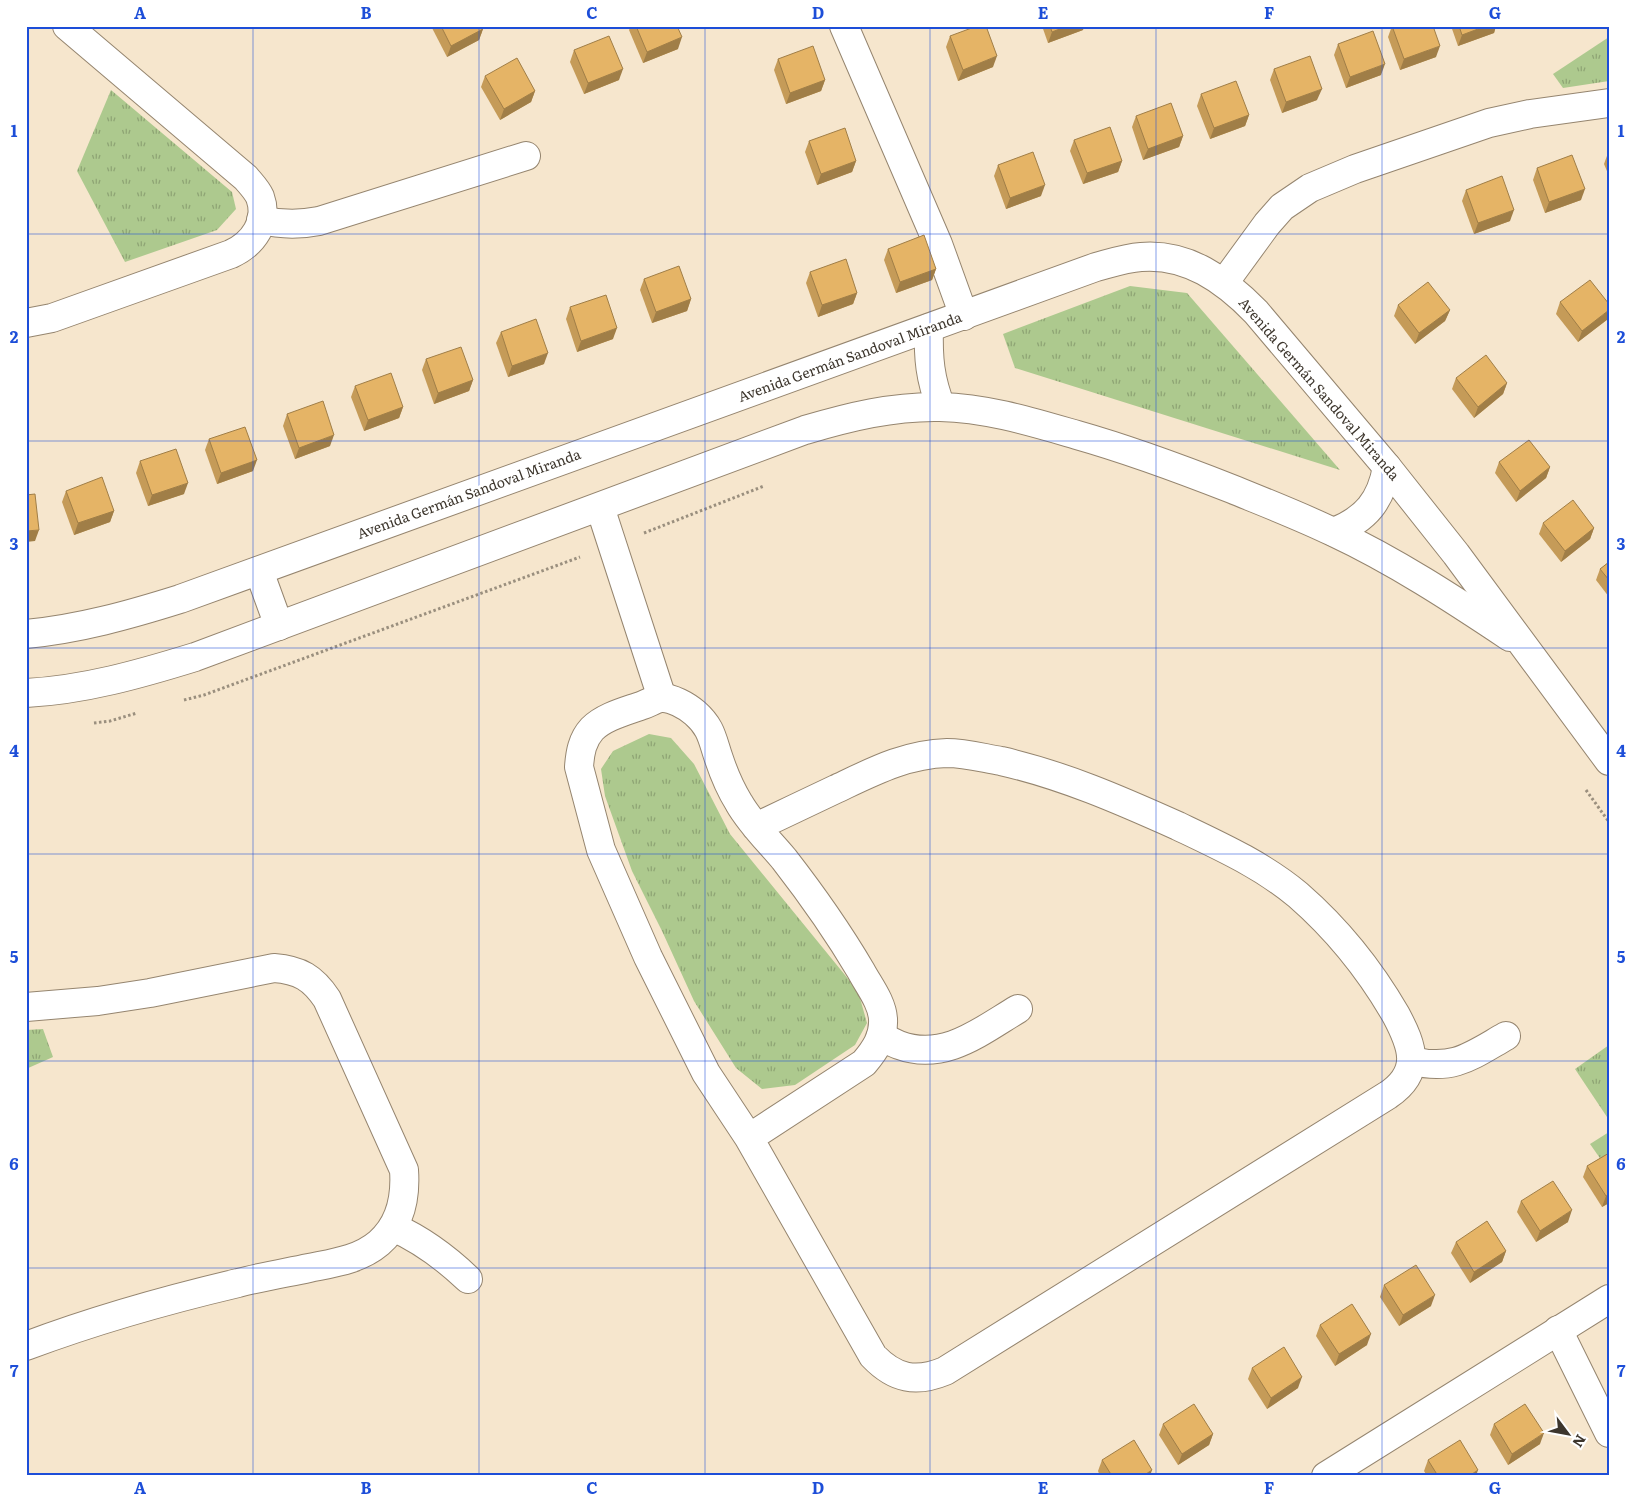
<svg xmlns="http://www.w3.org/2000/svg" width="1635" height="1502" font-family="Literata,serif">
<style>
.grass{fill:url(#grass-tufts)}
.lines{fill:none;stroke-linecap:round;stroke-linejoin:round}
.minor-casing{stroke:#95856f;stroke-width:30}
.path{stroke:#9a8f7e;stroke-width:3;stroke-dasharray:2.5 2.5;stroke-linecap:butt}
.minor{stroke:#fff;stroke-width:28}
.wall{fill:#c59b58}
.shaded-wall{fill:#a07e47}
.building{fill:#e5b466;stroke:#a07e47}
.grid{fill:none;stroke:#1d4ed8;stroke-width:1;stroke-opacity:0.55}
.labels{text-anchor:middle;stroke-width:5;stroke-linejoin:round;paint-order:stroke}
.street-label{font-size:14px;fill:#3d362d;stroke:#fff}
.neatline{fill:none;stroke:#1d4ed8;stroke-width:2}
.grid-label{font-size:16px;text-anchor:middle;font-weight:bold;fill:#1d4ed8}
</style>
<defs>
<pattern id="grass-tufts" width="24" height="20" patternUnits="userSpaceOnUse" patternTransform="scale(1.25)"><rect width="24" height="20" fill="#adc98e"/><path d="M3 7l-1-3M5 7V3M7 7l1-3M15 17l-1-3M17 17v-4M19 17l1-3" fill="none" stroke="#8ea474"/></pattern>
</defs>
<rect width="100%" height="100%" fill="#f6e6cd"/>
<g class="grass">
<polygon points="1609,37 1609,81 1563,88 1553,74"/>
<polygon points="111,90 232,192 236,209 217,230 125,262 77,171"/>
<polygon points="1130,286 1187,293 1340,470 1015,368 1003,334"/>
<polygon points="649,734 671,738 694,764 730,834 858,991 867,1023 855,1045 795,1085 762,1089 736,1068 694,1001 662,931 632,871 605,796 601,769 613,751"/>
<polygon points="43,1029 53,1057 26,1069 26,1030"/>
<polygon points="1609,1045 1609,1120 1575,1069"/>
<polygon points="1609,1132 1609,1171 1590,1144"/>
</g>
<g class="lines">
<defs>
<g id="minor">
<polyline points="844,26 938,244 964,316"/>
<path d="M261,220C282,225 299,225 319,221L526,156"/>
<polyline points="1224,283 1267,224 1282,207 1310,188 1355,169 1489,123 1530,114 1609,103"/>
<path d="M26,323L52,318L231,254C253,244 269,222 260,197C257,190 251,184 246,178L67,26"/>
<path d="M929,328C928,358 930,379 941,407"/>
<polyline points="600,507 662,698"/>
<path d="M1334,532C1366,519 1381,501 1387,467"/>
<polyline points="259,571 279,626"/>
<path d="M26,634C79,629 129,615 180,599L1096,267C1111,263 1126,258 1141,257C1187,253 1225,280 1256,312L1387,467L1456,554L1609,761"/>
<path d="M26,693C84,690 140,674 195,657L805,430C849,417 893,406 940,407C987,408 1032,422 1077,435C1130,450 1181,469 1232,489C1266,503 1300,516 1333,532C1395,561 1453,599 1510,637"/>
<path d="M26,1007L98,1001L150,993L274,968C300,970 313,978 327,999L404,1170C406,1198 401,1224 379,1243C359,1260 333,1263 309,1268C285,1273 261,1277 238,1283C166,1300 95,1320 26,1346"/>
<path d="M881,1036C887,1039 893,1043 899,1045C944,1062 981,1031 1018,1009"/>
<path d="M1412,1061C1454,1071 1471,1056 1506,1036"/>
<path d="M749,1138L864,1063C875,1050 884,1037 883,1019C882,1002 869,986 861,971C838,932 812,895 784,859C769,841 751,824 739,803C731,790 724,774 719,759C712,739 712,728 695,713C687,706 671,697 661,698C655,699 649,703 643,705C627,711 605,716 592,729C582,740 580,753 579,767L601,850L648,957L706,1073L749,1138L873,1356C895,1379 916,1383 945,1371L1388,1095C1422,1072 1413,1047 1396,1015C1370,970 1337,929 1298,895C1262,865 1220,846 1178,826C1120,800 1063,775 1001,761C983,758 965,753 947,753C906,754 872,772 836,789C809,802 783,814 756,827"/>
<path d="M393,1227C422,1240 445,1257 468,1279"/>
<polyline points="1558,1330 1609,1433"/>
<polyline points="1326,1476 1609,1299"/>
</g>
</defs>
<use href="#minor" class="minor-casing"/>
<g class="path">
<polyline points="644,533 764,486"/>
<polyline points="184,700 204,695 580,557"/>
<polyline points="94,723 110,721 137,713"/>
<polyline points="1586,790 1609,822"/>
</g>
<use href="#minor" class="minor"/>
</g>
<g class="wall">
<polygon points="431,26 481,26 483,29 479,40 447,57"/>
<polygon points="631,26 677,26 678,49 643,63 629,30"/>
<polygon points="1042,26 1084,26 1083,30 1048,43"/>
<polygon points="1392,26 1436,57 1400,70 1388,37"/>
<polygon points="1451,26 1496,26 1494,33 1458,46"/>
<polygon points="950,36 993,67 958,81 946,47"/>
<polygon points="1338,44 1381,75 1346,88 1334,55"/>
<polygon points="574,50 619,80 584,94 570,62"/>
<polygon points="778,59 825,80 821,91 786,104 774,70"/>
<polygon points="1274,69 1317,100 1282,113 1270,80"/>
<polygon points="485,76 535,91 531,102 500,120 481,87"/>
<polygon points="1201,94 1249,115 1245,126 1210,139 1197,106"/>
<polygon points="1136,116 1183,136 1179,147 1143,160 1132,127"/>
<polygon points="1074,140 1122,161 1118,172 1083,184 1070,151"/>
<polygon points="809,141 856,161 852,172 817,185 805,152"/>
<polygon points="1608,153 1609,153 1609,176 1604,164"/>
<polygon points="998,165 1041,196 1006,209 994,176"/>
<polygon points="1537,168 1581,200 1545,213 1533,180"/>
<polygon points="1466,190 1510,221 1474,234 1462,201"/>
<polygon points="888,249 936,269 932,280 896,293 884,260"/>
<polygon points="810,272 857,293 853,304 818,317 806,283"/>
<polygon points="644,279 691,299 687,311 652,323 640,290"/>
<polygon points="1560,302 1608,319 1578,342 1556,314"/>
<polygon points="1398,305 1450,310 1445,321 1415,344 1394,316"/>
<polygon points="570,307 613,339 577,352 566,319"/>
<polygon points="501,332 544,364 508,377 496,343"/>
<polygon points="426,359 473,380 469,391 434,404 422,370"/>
<polygon points="1456,378 1507,383 1503,394 1474,418 1452,389"/>
<polygon points="355,386 403,407 399,418 364,431 351,397"/>
<polygon points="287,414 330,446 295,459 283,426"/>
<polygon points="209,439 253,471 217,484 205,450"/>
<polygon points="140,461 184,494 148,506 136,473"/>
<polygon points="1499,462 1550,467 1546,478 1516,502 1495,473"/>
<polygon points="66,491 114,511 110,522 74,535 62,502"/>
<polygon points="1543,523 1594,528 1590,539 1561,562 1539,534"/>
<polygon points="1609,562 1609,597 1596,580 1600,569"/>
<polygon points="1609,1153 1609,1203 1602,1207 1583,1177 1587,1166"/>
<polygon points="1521,1201 1568,1222 1536,1242 1517,1212"/>
<polygon points="1456,1242 1506,1251 1502,1262 1470,1283 1451,1253"/>
<polygon points="1384,1285 1431,1306 1399,1326 1380,1297"/>
<polygon points="1320,1325 1367,1345 1335,1366 1316,1336"/>
<polygon points="1252,1368 1298,1388 1267,1409 1248,1379"/>
<polygon points="1163,1424 1213,1434 1209,1445 1178,1465 1159,1435"/>
<polygon points="1494,1424 1540,1444 1508,1465 1490,1435"/>
<polygon points="1102,1460 1150,1476 1100,1476 1098,1471"/>
<polygon points="1428,1460 1476,1476 1427,1476 1424,1471"/>
</g>
<g class="shaded-wall">
<polygon points="1067,26 1084,26 1083,30 1048,43 1052,32"/>
<polygon points="1486,26 1496,26 1494,33 1458,46 1462,35"/>
<polygon points="483,29 479,40 447,57 451,46"/>
<polygon points="682,37 678,49 643,63 647,52"/>
<polygon points="1440,46 1436,57 1400,70 1404,59"/>
<polygon points="997,56 993,67 958,81 963,70"/>
<polygon points="1385,64 1381,75 1346,88 1350,77"/>
<polygon points="623,69 619,80 584,94 588,83"/>
<polygon points="825,80 821,91 786,104 790,93"/>
<polygon points="1322,89 1317,100 1282,113 1286,102"/>
<polygon points="535,91 531,102 500,120 504,109"/>
<polygon points="1249,115 1245,126 1210,139 1214,128"/>
<polygon points="1183,136 1179,147 1143,160 1148,149"/>
<polygon points="856,161 852,172 817,185 821,174"/>
<polygon points="1122,161 1118,172 1083,184 1087,173"/>
<polygon points="1045,185 1041,196 1006,209 1010,198"/>
<polygon points="1585,189 1581,200 1545,213 1549,202"/>
<polygon points="1514,210 1510,221 1474,234 1478,223"/>
<polygon points="936,269 932,280 896,293 900,282"/>
<polygon points="857,293 853,304 818,317 822,305"/>
<polygon points="691,299 687,311 652,323 656,312"/>
<polygon points="1450,310 1445,321 1415,344 1419,333"/>
<polygon points="1609,310 1608,319 1578,342 1582,331"/>
<polygon points="617,328 613,339 577,352 581,341"/>
<polygon points="548,353 544,364 508,377 512,366"/>
<polygon points="473,380 469,391 434,404 438,393"/>
<polygon points="1507,383 1503,394 1474,418 1478,407"/>
<polygon points="403,407 399,418 364,431 368,420"/>
<polygon points="334,435 330,446 295,459 299,448"/>
<polygon points="257,460 253,471 217,484 221,473"/>
<polygon points="1550,467 1546,478 1516,502 1520,491"/>
<polygon points="188,483 184,494 148,506 152,495"/>
<polygon points="114,511 110,522 74,535 78,523"/>
<polygon points="1594,528 1590,539 1561,562 1565,551"/>
<polygon points="39,530 35,541 26,542 26,531"/>
<polygon points="1609,1195 1609,1203 1602,1207 1606,1196"/>
<polygon points="1572,1210 1568,1222 1536,1242 1540,1231"/>
<polygon points="1506,1251 1502,1262 1470,1283 1474,1272"/>
<polygon points="1435,1295 1431,1306 1399,1326 1403,1315"/>
<polygon points="1371,1334 1367,1345 1335,1366 1339,1354"/>
<polygon points="1302,1377 1298,1388 1267,1409 1271,1398"/>
<polygon points="1544,1433 1540,1444 1508,1465 1512,1454"/>
<polygon points="1213,1434 1209,1445 1178,1465 1182,1454"/>
<polygon points="1152,1470 1150,1476 1143,1476"/>
<polygon points="1478,1470 1476,1476 1469,1476"/>
</g>
<g class="building">
<polygon points="441,26 481,26 483,29 451,46"/>
<polygon points="636,26 677,26 682,37 647,52"/>
<polygon points="977,26 986,26 997,56 963,70 950,36"/>
<polygon points="1050,26 1067,26 1052,32"/>
<polygon points="1392,26 1433,26 1440,46 1404,59"/>
<polygon points="1459,26 1486,26 1462,35"/>
<polygon points="1373,31 1385,64 1350,77 1338,44"/>
<polygon points="609,36 623,69 588,83 574,50"/>
<polygon points="813,46 825,80 790,93 778,59"/>
<polygon points="1310,56 1322,89 1286,102 1274,69"/>
<polygon points="517,58 535,91 504,109 485,76"/>
<polygon points="1236,81 1249,115 1214,128 1201,94"/>
<polygon points="1171,103 1183,136 1148,149 1136,116"/>
<polygon points="1110,127 1122,161 1087,173 1074,140"/>
<polygon points="845,128 856,161 821,174 809,141"/>
<polygon points="1033,152 1045,185 1010,198 998,165"/>
<polygon points="1572,155 1585,189 1549,202 1537,168"/>
<polygon points="1502,176 1514,210 1478,223 1466,190"/>
<polygon points="924,235 936,269 900,282 888,249"/>
<polygon points="846,259 857,293 822,305 810,272"/>
<polygon points="679,266 691,299 656,312 644,279"/>
<polygon points="1590,280 1609,304 1609,310 1582,331 1560,302"/>
<polygon points="1428,282 1450,310 1419,333 1398,305"/>
<polygon points="606,295 617,328 581,341 570,307"/>
<polygon points="536,319 548,353 512,366 501,332"/>
<polygon points="461,347 473,380 438,393 426,359"/>
<polygon points="1486,355 1507,383 1478,407 1456,378"/>
<polygon points="391,373 403,407 368,420 355,386"/>
<polygon points="323,401 334,435 299,448 287,414"/>
<polygon points="245,427 257,460 221,473 209,439"/>
<polygon points="1529,440 1550,467 1520,491 1499,462"/>
<polygon points="176,449 188,483 152,495 140,461"/>
<polygon points="102,477 114,511 78,523 66,491"/>
<polygon points="35,494 39,530 26,531 26,495"/>
<polygon points="1573,500 1594,528 1565,551 1543,523"/>
<polygon points="1609,562 1609,580 1600,569"/>
<polygon points="1609,1153 1609,1195 1606,1196 1587,1166"/>
<polygon points="1553,1181 1572,1210 1540,1231 1521,1201"/>
<polygon points="1487,1221 1506,1251 1474,1272 1456,1242"/>
<polygon points="1416,1265 1435,1295 1403,1315 1384,1285"/>
<polygon points="1352,1304 1371,1334 1339,1354 1320,1325"/>
<polygon points="1284,1347 1302,1377 1271,1398 1252,1368"/>
<polygon points="1194,1404 1213,1434 1182,1454 1163,1424"/>
<polygon points="1525,1404 1544,1433 1512,1454 1494,1424"/>
<polygon points="1134,1440 1152,1470 1143,1476 1112,1476 1102,1460"/>
<polygon points="1460,1440 1478,1470 1469,1476 1438,1476 1428,1460"/>
</g>
<path class="grid" d="M253,26V1476M479,26V1476M705,26V1476M930,26V1476M1156,26V1476M1382,26V1476M26,234H1609M26,441H1609M26,648H1609M26,854H1609M26,1061H1609M26,1268H1609"/>
<g class="labels">
<g class="street-label">
<text transform="translate(850 357) rotate(-20)" y="5">Avenida Germán Sandoval Miranda</text>
<text transform="translate(1319 389) rotate(49)" y="5">Avenida Germán Sandoval Miranda</text>
<text transform="translate(469 494) rotate(-20)" y="5">Avenida Germán Sandoval Miranda</text>
</g>
</g>
<rect width="1635" height="1502" fill="none" stroke="#ffffff" stroke-width="55"/>
<g transform="translate(1568 1434) rotate(122)" stroke="#ffffff" stroke-width="4" paint-order="stroke">
<path d="M0-4L9 19L0 12L-9 19Z" fill="#3d362d"/>
<text y="-8" font-size="14" font-weight="bold" text-anchor="middle" fill="#3d362d">N</text>
</g>
<rect x="28" y="28" width="1580" height="1446" class="neatline"/>
<g class="grid-label">
<text x="140" y="19">A</text>
<text x="366" y="19">B</text>
<text x="592" y="19">C</text>
<text x="818" y="19">D</text>
<text x="1043" y="19">E</text>
<text x="1269" y="19">F</text>
<text x="1495" y="19">G</text>
<text x="14" y="137">1</text>
<text x="1621" y="137">1</text>
<text x="14" y="343">2</text>
<text x="1621" y="343">2</text>
<text x="14" y="550">3</text>
<text x="1621" y="550">3</text>
<text x="14" y="757">4</text>
<text x="1621" y="757">4</text>
<text x="14" y="963">5</text>
<text x="1621" y="963">5</text>
<text x="14" y="1170">6</text>
<text x="1621" y="1170">6</text>
<text x="14" y="1377">7</text>
<text x="1621" y="1377">7</text>
<text x="140" y="1494">A</text>
<text x="366" y="1494">B</text>
<text x="592" y="1494">C</text>
<text x="818" y="1494">D</text>
<text x="1043" y="1494">E</text>
<text x="1269" y="1494">F</text>
<text x="1495" y="1494">G</text>
</g>
</svg>
